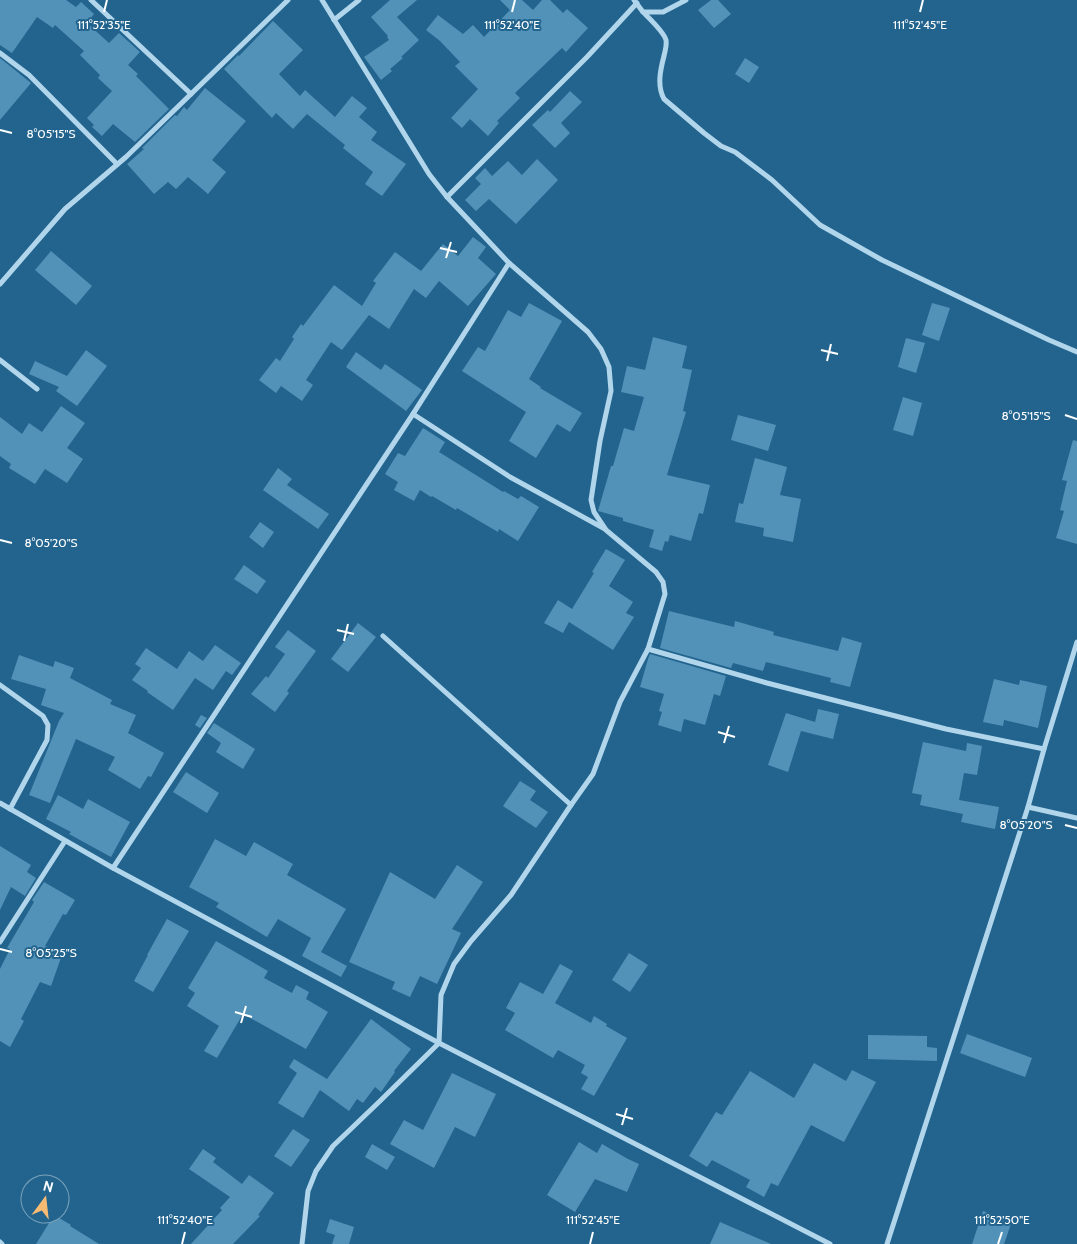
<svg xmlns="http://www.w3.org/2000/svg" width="1077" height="1244" font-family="Cabin,sans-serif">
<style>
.building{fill:#5392b8}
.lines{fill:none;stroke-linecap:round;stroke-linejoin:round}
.street{stroke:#b1d6ec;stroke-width:5}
.ticks{fill:none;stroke:#fff;stroke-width:2}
.ticks-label{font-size:12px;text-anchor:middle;fill:#fff;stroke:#22648e;stroke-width:4;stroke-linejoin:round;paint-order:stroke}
</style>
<rect width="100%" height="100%" fill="#22648e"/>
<g class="building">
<polygon points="0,0 66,0 76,7 81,2 94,14 87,23 109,43 119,33 140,52 128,65 138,74 136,76 169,109 135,142 113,124 102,136 92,127 94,125 87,118 112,91 98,78 100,75 80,55 84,51 55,25 53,28 37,17 12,53 0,45"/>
<polygon points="390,0 417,0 397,17 419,40 401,57 403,58 390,69 392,71 381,80 364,57 389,40 387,37 388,36 371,17"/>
<polygon points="500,0 522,0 533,10 542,0 550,0 563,13 567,9 588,28 566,52 562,48 515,93 520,98 497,121 499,123 488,136 470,119 462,128 451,118 478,89 455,66 460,62 440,41 426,30 438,15 463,34 473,25 484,37 510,10"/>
<polygon points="711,0 718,0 731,14 714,28 698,10"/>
<polygon points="273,21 303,50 279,74 300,96 305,90 335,117 352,96 367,108 359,117 377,132 371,140 406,164 382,196 365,184 373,172 343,148 345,145 307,114 293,129 276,113 272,118 224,69 238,55 239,56"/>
<polygon points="0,58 31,83 0,120"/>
<polygon points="745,58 759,67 749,83 735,74"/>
<polygon points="205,88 246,121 212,160 226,172 208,194 188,177 176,189 168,182 154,194 127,164 144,149 142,148 175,115 177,116 184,107 187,110"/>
<polygon points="570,91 582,102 561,123 570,133 555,148 532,125 548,110 550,112"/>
<polygon points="537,159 558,180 516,224 489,199 476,211 465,200 481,184 475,178 485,168 492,176 508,161 522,175"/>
<polygon points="473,237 486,247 478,258 496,274 468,306 439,281 426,298 414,289 389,329 369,315 342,350 331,342 306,380 313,385 302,401 281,386 276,393 259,380 276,358 280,361 294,339 292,337 301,324 303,326 334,285 362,306 376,283 373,281 395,252 421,271 443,244 458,256"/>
<polygon points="51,251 92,286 76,305 35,270"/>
<polygon points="529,303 562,321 529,379 541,387 540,388 582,413 570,432 557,424 536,458 509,441 526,412 462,371 478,347 485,351 508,310 521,317"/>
<polygon points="932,303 950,308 939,341 922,335"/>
<polygon points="653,337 687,346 682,368 692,370 683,411 686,412 667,475 710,485 703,514 699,513 691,541 670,535 668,542 665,541 662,551 649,547 654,530 623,521 623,518 598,511 611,466 613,466 624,428 634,431 644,397 621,392 627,366 645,370"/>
<polygon points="906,338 925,343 916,373 898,367"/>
<polygon points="86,350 107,366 77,406 56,391 59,387 29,374 35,361 67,376"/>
<polygon points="356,352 381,370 385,364 422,390 406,411 346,367"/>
<polygon points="903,397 922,403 913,436 893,430"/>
<polygon points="61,406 85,423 67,448 83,459 67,483 45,469 35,484 9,468 11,464 0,456 0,417 22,434 29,423 42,432"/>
<polygon points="738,415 776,425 768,451 731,440"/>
<polygon points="423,428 445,442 439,452 503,492 504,491 518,499 521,496 539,507 518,541 499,529 498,532 457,508 456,510 432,496 431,497 420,490 414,501 394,490 398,482 385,474 398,453 405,456"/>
<polygon points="1073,440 1077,441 1077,544 1056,538 1064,511 1060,510 1067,481 1062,480"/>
<polygon points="755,458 787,467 780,495 801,499 793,542 763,536 764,528 735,522 739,503 743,504"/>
<polygon points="278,468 292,479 287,485 329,514 318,529 263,490"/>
<polygon points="260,522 274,532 263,548 249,537"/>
<polygon points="606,549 625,560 609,586 633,602 626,613 634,617 613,650 569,622 563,633 544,623 558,600 572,609 594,573 592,572"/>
<polygon points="244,565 266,581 257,594 234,579"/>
<polygon points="669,611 734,627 735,621 774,632 773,635 838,651 842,637 862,643 850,687 830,682 831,678 766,662 763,671 733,663 731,668 660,648"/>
<polygon points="358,623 376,637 348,672 331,659"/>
<polygon points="288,630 316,651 287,691 289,693 275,712 251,694 266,676 268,678 285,654 275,647"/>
<polygon points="215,645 241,663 232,675 226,671 213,690 195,678 173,710 147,692 148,691 132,680 141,668 135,664 146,648 177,669 189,651 203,661"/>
<polygon points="650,654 726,676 720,696 714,694 705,725 684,719 681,732 658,725 662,712 659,711 664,694 640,687 648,659"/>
<polygon points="19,655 53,667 55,661 74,668 70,678 112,700 110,704 136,715 128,733 164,753 151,777 148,776 140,789 108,770 115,757 76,739 50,803 29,795 59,721 64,713 41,705 46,689 11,679"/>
<polygon points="994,679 1019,685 1020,680 1047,686 1038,728 1004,720 1003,726 983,722"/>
<polygon points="818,709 839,714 833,739 801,731 788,772 768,765 786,713 815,722"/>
<polygon points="201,715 207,718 200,728 195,725"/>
<polygon points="214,723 255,749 243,769 216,752 221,743 207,733"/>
<polygon points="923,742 966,751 967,743 982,746 977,775 964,773 959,800 999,807 995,829 961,822 963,814 920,805 922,795 912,793"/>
<polygon points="186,772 219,793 207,813 173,792"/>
<polygon points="520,781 536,791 530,800 548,812 536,828 503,806"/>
<polygon points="58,795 83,809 88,799 130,822 111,857 69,834 71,832 46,819"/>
<polygon points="215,839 246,856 254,842 293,864 287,875 346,909 321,952 347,966 341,977 302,956 311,938 278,919 267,937 216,907 219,903 189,887"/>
<polygon points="0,846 31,865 27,872 36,878 25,896 11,887 0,910"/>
<polygon points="457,865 483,882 452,929 461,933 437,984 420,976 410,997 392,989 395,982 349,962 390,872 435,899"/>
<polygon points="44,882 75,900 66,915 63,914 45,946 63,952 51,986 40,982 21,1019 24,1021 10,1047 0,1041 0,969 10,949 7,948 34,902 32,900"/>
<polygon points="167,919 189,931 153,992 134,981 148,955 147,955"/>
<polygon points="216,941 268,971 264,978 292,993 296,985 309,992 306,999 328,1012 306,1049 243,1014 217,1058 204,1051 219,1026 187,1006 195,993 188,988"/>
<polygon points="629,953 648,965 630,992 612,980"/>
<polygon points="560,964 573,971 555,1003 591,1023 594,1016 607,1024 606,1026 627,1038 594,1096 581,1089 588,1077 581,1073 585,1065 558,1050 553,1058 505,1030 515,1013 506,1008 520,982 543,994"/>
<polygon points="371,1019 411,1049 394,1071 395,1072 381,1092 375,1087 363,1103 357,1099 349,1111 320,1090 303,1118 278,1103 297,1073 289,1067 294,1059 327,1079"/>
<polygon points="967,1034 1032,1058 1025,1077 960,1053"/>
<polygon points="868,1035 927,1036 927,1047 937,1048 937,1061 868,1059"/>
<polygon points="814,1063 846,1081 852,1070 876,1082 844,1142 811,1125 778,1186 771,1183 764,1197 746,1187 750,1180 712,1160 707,1167 689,1156 716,1112 722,1115 750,1071 794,1098"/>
<polygon points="452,1073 496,1094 475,1137 455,1127 434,1168 390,1144 404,1120 423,1130"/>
<polygon points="293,1129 310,1140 291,1167 274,1156"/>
<polygon points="579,1142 597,1153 602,1144 628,1159 639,1164 627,1192 595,1179 575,1212 547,1195"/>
<polygon points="372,1144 395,1157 387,1170 365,1157"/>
<polygon points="203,1149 216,1158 213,1162 242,1184 249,1175 274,1193 258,1215 260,1216 233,1244 191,1244 222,1210 220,1208 230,1197 189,1169"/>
<polygon points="983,1211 1012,1221 1004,1244 972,1244"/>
<polygon points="54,1215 71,1225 70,1226 99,1244 36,1244"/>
<polygon points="330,1219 354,1227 349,1244 332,1244 335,1235 326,1232"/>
<polygon points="720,1222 771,1244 710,1244"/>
</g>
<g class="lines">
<g class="street">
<polyline points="91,0 191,94"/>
<polyline points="634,0 643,12 663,12 686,0"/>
<path d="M643,12C650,19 664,32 666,40C667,46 665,51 664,56C660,71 657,86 664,99L704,133L721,146L735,152L772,180L820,225L882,260L1049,340L1077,352"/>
<polyline points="334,20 359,0"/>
<polyline points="0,53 29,75 117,164"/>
<polyline points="447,197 587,57 637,3"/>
<polyline points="0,284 65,209 126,157 288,0"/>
<polyline points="0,360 37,389"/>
<polyline points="413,414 510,477 605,529"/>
<polyline points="383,636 571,805"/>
<polyline points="648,649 767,683 946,729 1044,749"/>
<polyline points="0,685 43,716 48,725 47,740 10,809"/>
<polyline points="0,803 113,868 439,1043 830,1244"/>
<polyline points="1028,807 1077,818"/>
<polyline points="113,868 413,414 509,263"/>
<polyline points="0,942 65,841"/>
<polyline points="0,1242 2,1244"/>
<polyline points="302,1244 308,1191 316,1171 333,1146 380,1101 439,1043 441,995 454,964 471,941 511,895 571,805 593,774 620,702 648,649 665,594 663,582 656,572 606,530 594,512 591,500 600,441 611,391 609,367 601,349 588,332 509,263 447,197 429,174 322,0"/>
<polyline points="887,1244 1028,807 1044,749 1077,642"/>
</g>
</g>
<path class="ticks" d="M104,12L107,0M512,12L515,0M920,12L923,0M0,130L12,133M440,248L457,252M446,258L451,242M821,350L838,354M827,361L831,344M1065,415L1077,419M0,540L12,543M337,630L354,634M344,641L348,624M718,732L735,737M724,743L729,726M1065,825L1077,828M0,949L12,952M235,1012L252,1017M241,1023L246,1006M616,1114L633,1119M622,1125L627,1108M182,1244L185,1232M590,1244L593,1232M998,1244L1002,1232"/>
<g class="ticks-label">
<text x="104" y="29">111°52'35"E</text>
<text x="512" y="29">111°52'40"E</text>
<text x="920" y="29">111°52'45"E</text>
<text x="51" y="138">8°05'15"S</text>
<text x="1026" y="420">8°05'15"S</text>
<text x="51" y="547">8°05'20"S</text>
<text x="1026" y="829">8°05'20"S</text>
<text x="51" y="957">8°05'25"S</text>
<text x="185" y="1224">111°52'40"E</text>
<text x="593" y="1224">111°52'45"E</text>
<text x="1002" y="1224">111°52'50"E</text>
</g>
<g transform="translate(45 1199) rotate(15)"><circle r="24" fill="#22648e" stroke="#7aa2bb"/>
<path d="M0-4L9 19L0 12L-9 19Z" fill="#f7bb73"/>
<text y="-8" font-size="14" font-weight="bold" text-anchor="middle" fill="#ffffff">N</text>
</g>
</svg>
